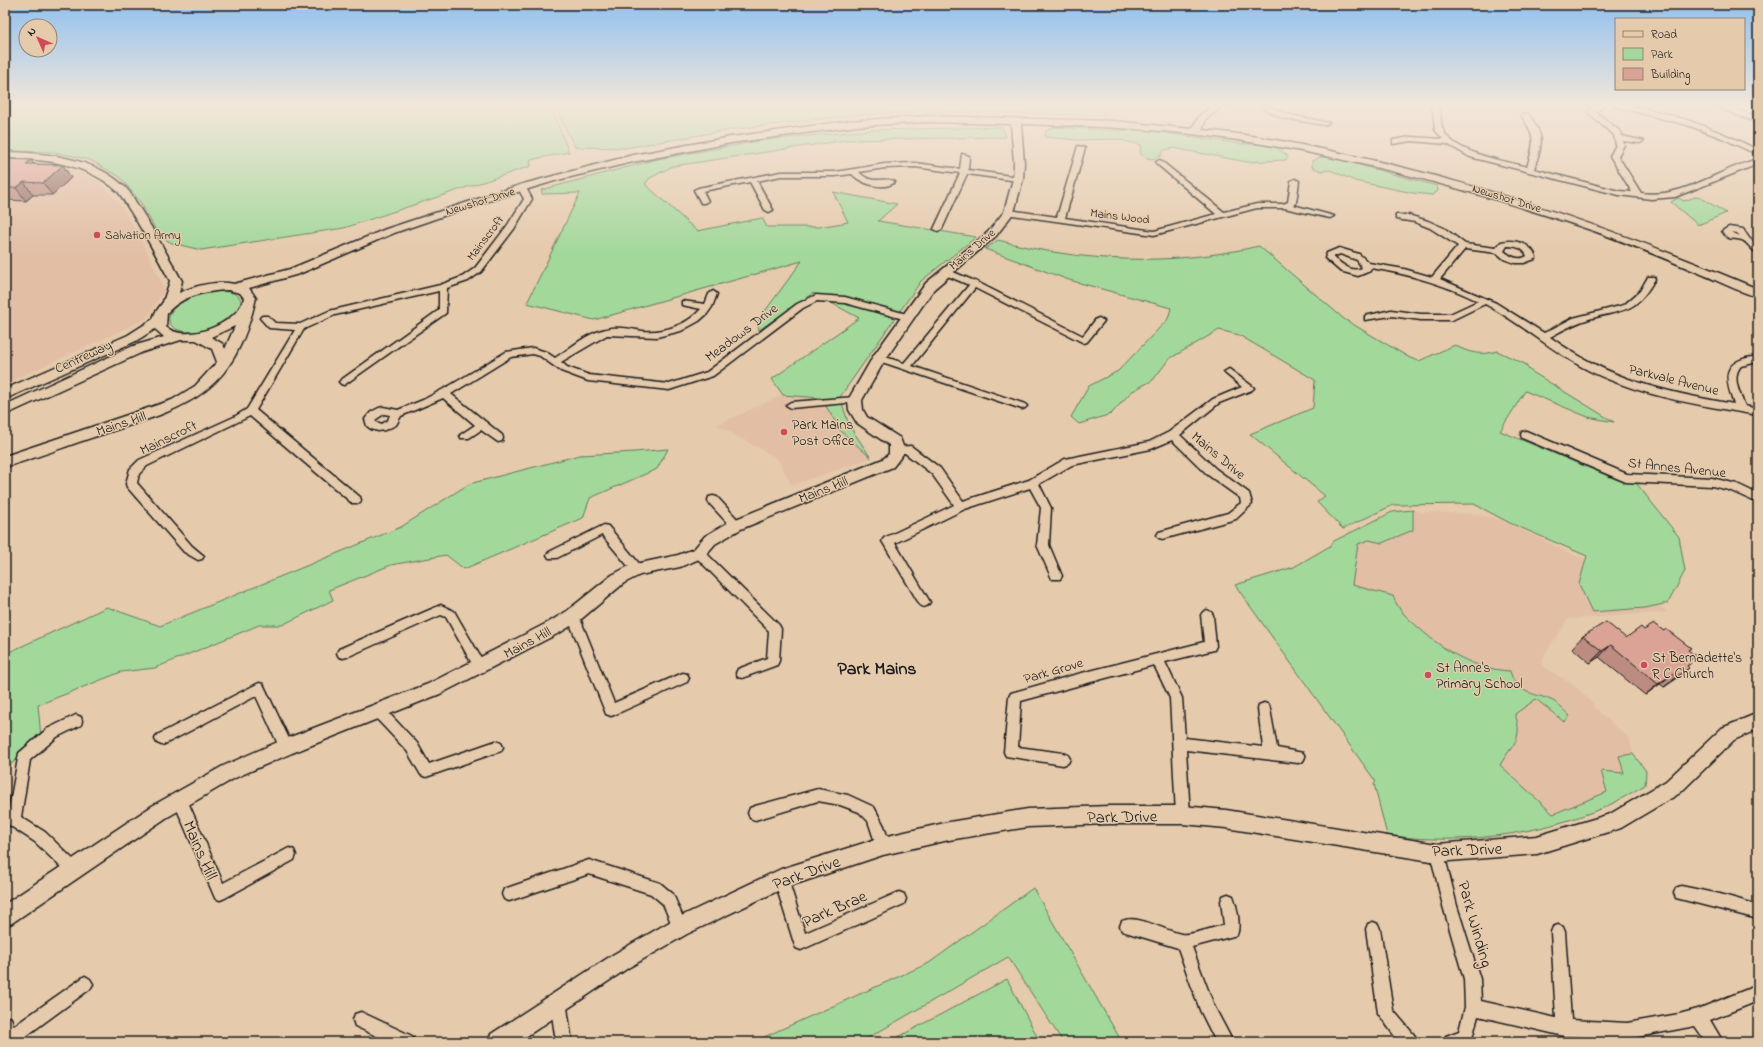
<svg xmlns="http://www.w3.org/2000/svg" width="1763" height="1047" font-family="'Indie Flower',sans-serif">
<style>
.built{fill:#e2bea5}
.green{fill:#a3d89b;stroke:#607a5c}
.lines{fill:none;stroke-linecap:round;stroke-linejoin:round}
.street-casing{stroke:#1c1c1c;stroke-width:3}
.secondary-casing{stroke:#1c1c1c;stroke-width:3}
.street{fill:#e5caac;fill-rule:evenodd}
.secondary{fill:#e5caac;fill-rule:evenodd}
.wall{fill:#bc8c81;stroke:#1c1c1c}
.shaded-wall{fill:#997269;stroke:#1c1c1c}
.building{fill:#dba396;stroke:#1c1c1c}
.poi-dot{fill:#d1495b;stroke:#e5caac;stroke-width:1.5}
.labels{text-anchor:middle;stroke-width:3;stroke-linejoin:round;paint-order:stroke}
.far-street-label{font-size:12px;fill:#1c1c1c;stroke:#e5caac}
.far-poi-label{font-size:12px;fill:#1c1c1c;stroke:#e5caac;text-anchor:start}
.street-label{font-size:14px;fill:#1c1c1c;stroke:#e5caac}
.poi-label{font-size:14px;fill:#1c1c1c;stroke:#e5caac;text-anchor:start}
.near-street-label{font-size:17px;fill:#1c1c1c;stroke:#e5caac}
.district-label{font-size:18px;font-weight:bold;fill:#1c1c1c;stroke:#e5caac}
</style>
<rect width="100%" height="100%" fill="#e5caac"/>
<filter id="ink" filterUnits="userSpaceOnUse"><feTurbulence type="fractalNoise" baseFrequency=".025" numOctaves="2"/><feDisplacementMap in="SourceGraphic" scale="8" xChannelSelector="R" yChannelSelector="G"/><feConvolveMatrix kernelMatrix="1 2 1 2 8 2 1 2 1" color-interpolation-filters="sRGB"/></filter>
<g filter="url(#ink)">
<g class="built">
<polygon points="36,159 77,170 99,181 119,202 141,240 165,290 146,319 5,384 5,160"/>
<polygon points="783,395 821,398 841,431 871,458 792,485 777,458 717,425"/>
<polygon points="1413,510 1421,512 1474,514 1502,520 1576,556 1600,561 1668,612 1568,619 1543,657 1542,666 1572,684 1594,704 1592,706 1629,738 1633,754 1646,771 1645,785 1606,807 1537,829 1458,838 1407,838 1387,835 1374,784 1376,782 1235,585 1294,567 1330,546 1334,541 1392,512"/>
</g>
<g class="green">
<polygon points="5,106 550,106 569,152 530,160 531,166 344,228 201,250 172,243 159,236 141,203 120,177 90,160 54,152 5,151"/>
<polygon points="554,106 1094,106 1109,115 923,112 855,115 735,129 625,148 575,147"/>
<polygon points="1002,127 1006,137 847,140 673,166 650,178 645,184 697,231 762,218 767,227 819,227 848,222 833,192 897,204 878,221 976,237 921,281 840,397 849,425 871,458 841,431 821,398 783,395 772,379 859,318 813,293 759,330 757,322 802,261 594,320 527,303 580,193 542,194 541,190 658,159 765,140 870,130"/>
<path d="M1054,127L1119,131L1140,129L1241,144H1271L1288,156L1286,160L1247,162L1173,148L1162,151L1161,156C1152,160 1148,160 1140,153L1141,145L1117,139L1078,140L1045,137L1046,131Z"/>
<polygon points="1321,157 1333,158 1437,186 1438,191 1432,195 1413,193 1355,181 1330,170 1321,171 1312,167 1312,161"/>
<polygon points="1698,196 1726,213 1698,225 1671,202 1678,198 1684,201"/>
<path d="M998,240C1083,263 1173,266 1259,246L1344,319L1410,358L1419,361L1455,345C1468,353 1482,356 1497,351L1525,364L1529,370L1614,422L1588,417L1525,391L1500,431L1618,480L1637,484L1679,537L1685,571L1668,603L1645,608L1592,612L1579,584L1587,556L1510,523L1474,504L1393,505L1343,529L1317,502L1325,496L1250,434L1313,408L1315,380L1239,335L1219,330L1169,359L1153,380L1131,392L1111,414L1079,424L1071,417L1089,386L1118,371L1168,319L1171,308L1069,280L985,249Z"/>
<path d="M212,291C272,289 225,333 189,332C167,331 161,315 181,303C190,296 201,293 212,291Z"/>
<polygon points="668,449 657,469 590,498 583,518 464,569 446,555 391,565 329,590 333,600 282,625 259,625 155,668 121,672 38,705 41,738 8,767 5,788 5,654 107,607 160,626 401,527 469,484 580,455 635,452"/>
<path d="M1413,510V530L1382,543L1369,540L1358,544L1352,585L1393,596C1399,612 1407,617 1420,629C1446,652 1474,669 1510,671C1516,694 1532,692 1551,700C1558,703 1564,711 1570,716L1564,722L1536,699L1515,714C1524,740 1512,744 1500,765L1553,814L1607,792L1601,771L1624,773L1619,756L1633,754L1646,771L1645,785C1632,792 1619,801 1605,807C1538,835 1459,846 1387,835L1374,784L1376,782L1235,585L1294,567L1330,546L1334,541L1392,512Z"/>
<polygon points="1033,888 1122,1042 1063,1042 1008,957 861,1042 753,1042 929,963"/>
<polygon points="1007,979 1040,1042 889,1042"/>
</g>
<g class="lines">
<defs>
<g id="street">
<polygon points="1259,106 1268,106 1287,114 1329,123 1325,125 1282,118"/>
<path d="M1429,106H1437C1443,112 1439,122 1443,130C1453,153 1505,161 1527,167C1535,142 1536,137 1521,115L1528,113C1545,138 1543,141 1534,169L1619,191L1632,192L1610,156L1616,145L1614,135L1589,114L1588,112L1591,106H1604L1596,112L1621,132L1622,136L1644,141L1640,143L1623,141L1624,145L1618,156L1641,193C1683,199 1719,169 1758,159V164L1675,197L1651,199L1619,195L1470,157L1447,144L1411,141L1393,144V140L1411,137L1443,139L1435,130L1433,110Z"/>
<path d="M1613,106C1652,103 1723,132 1758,150V155L1722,138L1687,125Z"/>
<polygon points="1078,146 1085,148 1065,218 1154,231 1216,214 1157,164 1156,162 1160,160 1224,212 1257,204 1283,204 1288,202 1291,181 1295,179 1299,181 1296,203 1293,205 1334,216 1330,218 1284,208 1257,208 1154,235 1006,214 1005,212 1009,210 1057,217"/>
<path d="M962,154L969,156L968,170L1018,177L1022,179L1018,181L967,174L942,229L938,231L934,229L960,173L915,167L885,168L859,172C873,187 886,175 895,182C883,191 861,184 852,174L835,176H781L757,181L773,210L769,212L765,210L750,182L703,191L708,201L704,203H701L694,190L698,188L781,172H835L885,164L915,163L960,169Z"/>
<polygon points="519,186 525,186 532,199 514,229 481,272 468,281 447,288 446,313 344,385 341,384 339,382 341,380 439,310 439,291 335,315 304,329 256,410 360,497 361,500 360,503 352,503 250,416 147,466 139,474 137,483 192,546 204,556 202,559 198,560 184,552 127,487 126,484 130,469 139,460 234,417 247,409 295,330 269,328 260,318 262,316 268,316 275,323 300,324 329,311 440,285 462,277 475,268 507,226 524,199 518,188"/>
<path d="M1396,215H1408L1428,221L1444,228L1465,244L1496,248L1501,242C1515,239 1531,243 1536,257L1535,259L1524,263H1515L1504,259L1497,253L1465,249L1440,279L1496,303L1544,333L1573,318L1624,305L1640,291L1648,277H1654L1655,279C1634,315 1626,308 1589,319C1575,323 1563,330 1550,337C1609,380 1664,392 1734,404C1723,375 1723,360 1758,356V362L1741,366C1731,377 1740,394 1745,406L1758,409V415C1698,405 1636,396 1582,367C1548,348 1519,322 1485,304L1452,320H1421L1391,316L1365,320V316L1391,310L1421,314H1450L1478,301C1444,284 1408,274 1371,268L1370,271L1358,276L1340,271L1325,258L1327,253L1339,248L1359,254L1369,263L1404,269L1432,277L1458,246L1430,228L1415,222L1396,219ZM1507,246C1515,246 1524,248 1527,256C1519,261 1511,257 1504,251ZM1340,254L1357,260L1362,268C1351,273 1342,264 1333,257Z"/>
<path d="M1729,227L1743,229L1749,238L1758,246V253C1751,251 1748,242 1742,240C1732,237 1729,242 1722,231ZM1731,232L1737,233L1740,236Z"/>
<polygon points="946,269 977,282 1083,336 1096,319 1099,318 1104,321 1087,342 1084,343 975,288 912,366 1025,404 1027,406 1025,408 1022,409 876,360 874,358 876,356 879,355 904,363 969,285 943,274 942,272"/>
<path d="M713,291L717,294L712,307L707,314L699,321L681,331L657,337L607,335L561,362L567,367L589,375L669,384L707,372L797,304L816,295L845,297L910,315L912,317L907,320L845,303L817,301L803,308L713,376L669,390L588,381L561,371L540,356L533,354L511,357L451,394L502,435L503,438L502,441L498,442L481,430L469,438H461L460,435L475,425L443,398L401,416L396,425L385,430L378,431L371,429L367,426L365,419L371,412L379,408L383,407L398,410L423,400L451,385L506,352L533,348L546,352L555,358C571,348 587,333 606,329C618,326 631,329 643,331C664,333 687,325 701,309L682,305V301L705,304L709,294ZM384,414L390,415L388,420L382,424L376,422L375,420Z"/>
<polygon points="1229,369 1252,386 1254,388 1252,390 1219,403 1180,435 1216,469 1249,493 1252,504 1236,519 1163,539 1159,538 1157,535 1159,532 1228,513 1241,503 1240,498 1208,475 1172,440 1151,449 1072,465 1039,484 1051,508 1049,545 1062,576 1060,579 1052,579 1037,545 1041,508 1030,488 965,509 895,543 930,602 928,605 924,607 920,605 882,541 884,538 954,505 932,474 905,453 893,453 892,450 893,447 911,446 940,468 963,501 1029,480 1065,459 1149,442 1169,432 1213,399 1242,387 1226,374 1224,372"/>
<polygon points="855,397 858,398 860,400 858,402 791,408 786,405 791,402"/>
<polygon points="1526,431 1627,474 1712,478 1737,484 1758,494 1758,503 1729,490 1712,486 1626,482 1522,438 1521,435 1522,432"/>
<polygon points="713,496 717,497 740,522 742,525 740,528 732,528 709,503 708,500 709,497"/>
<polygon points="604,525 608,526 641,566 643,569 641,572 633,572 602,535 557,558 549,558 547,555 549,552"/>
<polygon points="699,549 703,550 779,625 781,629 779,661 777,665 742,678 738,677 736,673 738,669 767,658 769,631 695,556 693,553 695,550"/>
<polygon points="441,605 454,611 484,663 486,667 484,671 480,672 476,671 446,617 441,615 347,657 343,658 339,657 337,653 339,649"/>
<polygon points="1207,610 1211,612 1213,615 1216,646 1214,650 1165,662 1182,698 1185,738 1263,747 1258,709 1259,705 1264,703 1269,705 1270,709 1277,748 1303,753 1305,757 1303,761 1298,763 1186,750 1190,815 1188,820 1183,822 1178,820 1176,815 1170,698 1154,665 1021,701 1018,747 1063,753 1068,755 1070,759 1068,763 1063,765 1006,756 1004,752 1009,697 1011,693 1074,675 1204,642 1201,615 1203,612"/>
<polygon points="573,611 577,613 579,616 614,703 683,673 687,674 689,678 687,682 616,714 611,716 606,714 567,616 569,613"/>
<polygon points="259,683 263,684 291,743 293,747 291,751 286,753 281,751 256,696 167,743 162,745 157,743 155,739 157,735"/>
<polygon points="379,706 384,708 417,743 429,764 496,741 501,743 503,747 501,751 426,777 421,775 407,751 374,716 373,712 374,708"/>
<polygon points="76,715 81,717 82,721 81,725 57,737 30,760 21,817 45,832 79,865 81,870 79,875 74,877 69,875 35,842 9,825 7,820 19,753 47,729"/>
<polygon points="818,789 848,795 874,807 884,826 890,846 888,851 883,853 878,851 868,821 859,812 840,805 818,801 755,820 750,818 748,813 750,808 755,806"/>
<polygon points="180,794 185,795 223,883 289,848 294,850 296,855 294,860 225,898 220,900 215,898 173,800 175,795"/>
<polygon points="1437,846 1442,848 1444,853 1457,906 1480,979 1481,1001 1556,1018 1551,932 1553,927 1558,925 1563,927 1565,932 1571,1020 1627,1023 1679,1014 1698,1009 1758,985 1758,1001 1710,1020 1723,1042 1706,1042 1695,1026 1627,1039 1564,1036 1478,1016 1471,1042 1444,1042 1446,1036 1459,1031 1465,1007 1464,979 1443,906 1430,853 1432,848"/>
<polygon points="589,860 660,883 673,894 687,927 685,932 680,934 675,932 663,904 651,894 589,874 509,901 504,899 502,894 504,889"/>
<polygon points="781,872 786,874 788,879 805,933 899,892 904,894 906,899 904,904 801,950 796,948 794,943 774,879 776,874"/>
<polygon points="1681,886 1720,894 1758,905 1758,919 1676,898 1674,893 1676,888"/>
<path d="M1228,894L1233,896C1237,906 1241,925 1237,935L1192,947L1214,1006L1233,1042H1216L1200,1010L1178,948L1122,931L1120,926L1122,921C1138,914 1165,931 1181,934C1191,936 1214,927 1224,925L1221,901L1223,896Z"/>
<polygon points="1373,922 1378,924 1380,929 1393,1010 1415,1036 1417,1042 1399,1042 1378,1013 1366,929 1368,924"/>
<polygon points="85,976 90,979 93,984 90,989 18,1042 5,1042 5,1016 11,1018 14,1026"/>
<polygon points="558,993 563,996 566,1001 572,1042 556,1042 550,1001 553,996"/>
<polygon points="361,1012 412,1036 414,1042 389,1042 355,1026 353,1020 355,1014"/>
</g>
<g id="secondary">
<path d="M1212,106H1223L1206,119L1202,130C1250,134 1298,144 1345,154C1488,185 1623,232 1758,289V297C1736,291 1715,279 1694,271C1654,254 1614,237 1573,224C1454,185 1333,152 1208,136C1146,128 1084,126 1021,124L1024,163L1023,179L1014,212L996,236L934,289L885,360L862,400L863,410L867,417L900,438L903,446V454L893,467L741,529L715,544L704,557L680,567L640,575L624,583L579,621L561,632L440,694L292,753L235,778L166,818L12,923L5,926V904L152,806L223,766L280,741L428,684L549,622L567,611L612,575L631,565L678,555L694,549L705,536L731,521L883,459L889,454V445L857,423L849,410L848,400L874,355L926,283L988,232L1004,212L1013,179L1014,163L1011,124L928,122L857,126L731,143L633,162L558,180L475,205L394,233L299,274L249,288L256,298C233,397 187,407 100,435C68,445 37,458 5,467V456L172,400L195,386L217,362L212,349L196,340H181L143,352L5,415V405L133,346L164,337L155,329L136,341L5,399V389L128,335L153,319L155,313L163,302L170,281C157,257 145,234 131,212C126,205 123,197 117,191C87,163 44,159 5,158V152C46,153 94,157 125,187C131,193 135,201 139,207C154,231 168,256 182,281L179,293C194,286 217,280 234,284L290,269L386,229L523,184L633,155L731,137L848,121L928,116L1113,121L1192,129L1199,116ZM228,290L240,293L244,298C238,324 186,344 166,327L167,313C181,296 206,291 228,290ZM235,326L225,349L223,344L211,337Z"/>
<polygon points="1714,106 1727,106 1758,117 1758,123"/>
<polygon points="1758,713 1758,729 1734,740 1680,793 1621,828 1537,854 1437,862 1226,828 1183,824 1109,824 1028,827 949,840 883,855 784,888 687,934 628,968 518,1042 488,1042 491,1034 614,954 673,920 781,869 883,837 949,822 1028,809 1109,806 1183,806 1226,810 1437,844 1537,836 1610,814 1666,781 1722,728"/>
</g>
</defs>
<use href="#street" class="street-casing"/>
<use href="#secondary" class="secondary-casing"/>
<use href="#street" class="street"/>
<use href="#secondary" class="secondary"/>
</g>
<g class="wall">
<polygon points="5,159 31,160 34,164 63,165 71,178 52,195 33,195 26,201 5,200"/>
<polygon points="1644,630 1664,631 1691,648 1688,650 1690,661 1691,663 1687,666 1676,679 1664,687 1660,684 1645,695 1599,657 1590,663 1572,648 1583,636 1626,638"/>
</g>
<g class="shaded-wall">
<polygon points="31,160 40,172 26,164"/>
<polygon points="63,165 71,178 52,195 43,183"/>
<polygon points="24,182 33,195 26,201 16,188"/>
<polygon points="1611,645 1599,657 1590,663 1602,651"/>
<polygon points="1689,668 1676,679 1664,687 1678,676"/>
<polygon points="1674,673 1660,684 1645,695 1658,684"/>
</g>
<g class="building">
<polygon points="5,159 31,160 26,164 63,165 43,183 24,182 16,188 5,188"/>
<polygon points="1606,622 1626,638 1641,627 1644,630 1654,624 1664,631 1666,629 1691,648 1688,650 1696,656 1689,661 1691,663 1687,666 1689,668 1678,676 1674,673 1658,684 1611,645 1602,651 1583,636"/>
</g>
</g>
<linearGradient id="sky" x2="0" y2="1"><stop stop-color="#92c1ef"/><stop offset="0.42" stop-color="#f3e7da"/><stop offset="1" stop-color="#f3e7da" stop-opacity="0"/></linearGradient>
<rect width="1763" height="252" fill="url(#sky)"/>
<g class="poi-dot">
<circle cx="97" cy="235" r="4"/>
<circle cx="784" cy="432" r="4"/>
<circle cx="1644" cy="665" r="4"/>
<circle cx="1428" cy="675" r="4"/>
</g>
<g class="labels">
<g class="far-street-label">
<text transform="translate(1507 198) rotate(17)" y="4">Newshot Drive</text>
<text transform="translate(480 201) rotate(-17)" y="4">Newshot Drive</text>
<text transform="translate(1120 216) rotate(7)" y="4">Mains Wood</text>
<text transform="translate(485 238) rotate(-53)" y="4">Mainscroft</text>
<text transform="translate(972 249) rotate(-41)" y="4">Mains Drive</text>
</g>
<g class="far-poi-label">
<text x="105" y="239">Salvation Army</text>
</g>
<g class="street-label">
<text transform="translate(741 332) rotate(-37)" y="5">Meadows Drive</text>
<text transform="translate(83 356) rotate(-25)" y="5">Centreway</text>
<text transform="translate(1674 379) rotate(14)" y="5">Parkvale Avenue</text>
<text transform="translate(121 423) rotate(-18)" y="5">Mains Hill</text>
<text transform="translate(168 437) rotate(-26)" y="5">Mainscroft</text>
<text transform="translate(1219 455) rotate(40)" y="5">Mains Drive</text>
<text transform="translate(1677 467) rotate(6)" y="5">St Annes Avenue</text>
<text transform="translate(823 489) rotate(-21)" y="5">Mains Hill</text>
<text transform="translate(527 642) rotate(-28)" y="5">Mains Hill</text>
<text transform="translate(1053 670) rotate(-16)" y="5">Park Grove</text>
</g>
<g class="poi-label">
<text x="792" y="429">Park Mains<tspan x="792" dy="16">Post Office</tspan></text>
<text x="1652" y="662">St Bernadette's<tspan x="1652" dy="16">R C Church</tspan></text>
<text x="1436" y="672">St Anne's<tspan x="1436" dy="16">Primary School</tspan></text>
</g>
<g class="near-street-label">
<text transform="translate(1122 816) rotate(-1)" y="6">Park Drive</text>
<text transform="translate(1467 849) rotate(-2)" y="6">Park Drive</text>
<text transform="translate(201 850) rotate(67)" y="6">Mains Hill</text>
<text transform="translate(806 872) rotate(-20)" y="6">Park Drive</text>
<text transform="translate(834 908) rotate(-24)" y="6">Park Brae</text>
<text transform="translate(1476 924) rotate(74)" y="6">Park Winding</text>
</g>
<g class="district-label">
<text x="877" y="674">Park Mains</text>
</g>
</g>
<rect width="1763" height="1047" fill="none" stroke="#e5caac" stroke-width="20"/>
<rect x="10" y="10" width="1743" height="1027" fill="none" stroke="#1c1c1c" stroke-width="1.5" filter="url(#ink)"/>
<rect x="1615" y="18" width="130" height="72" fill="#e5caac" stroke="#958472"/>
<rect x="1623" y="31" width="20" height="6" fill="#e5caac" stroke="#958472"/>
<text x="1651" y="38" font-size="12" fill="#1c1c1c">Road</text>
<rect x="1623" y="48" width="20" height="12" fill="#a3d89b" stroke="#958472"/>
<text x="1651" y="58" font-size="12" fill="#1c1c1c">Park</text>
<rect x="1623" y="68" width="20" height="12" fill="#dba396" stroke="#958472"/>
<text x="1651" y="78" font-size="12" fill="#1c1c1c">Building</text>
<g transform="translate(38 38) rotate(315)"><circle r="19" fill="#e5caac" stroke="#958472"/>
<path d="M0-3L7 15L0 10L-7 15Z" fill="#d1495b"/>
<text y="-6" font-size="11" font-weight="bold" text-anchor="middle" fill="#1c1c1c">N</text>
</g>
</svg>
